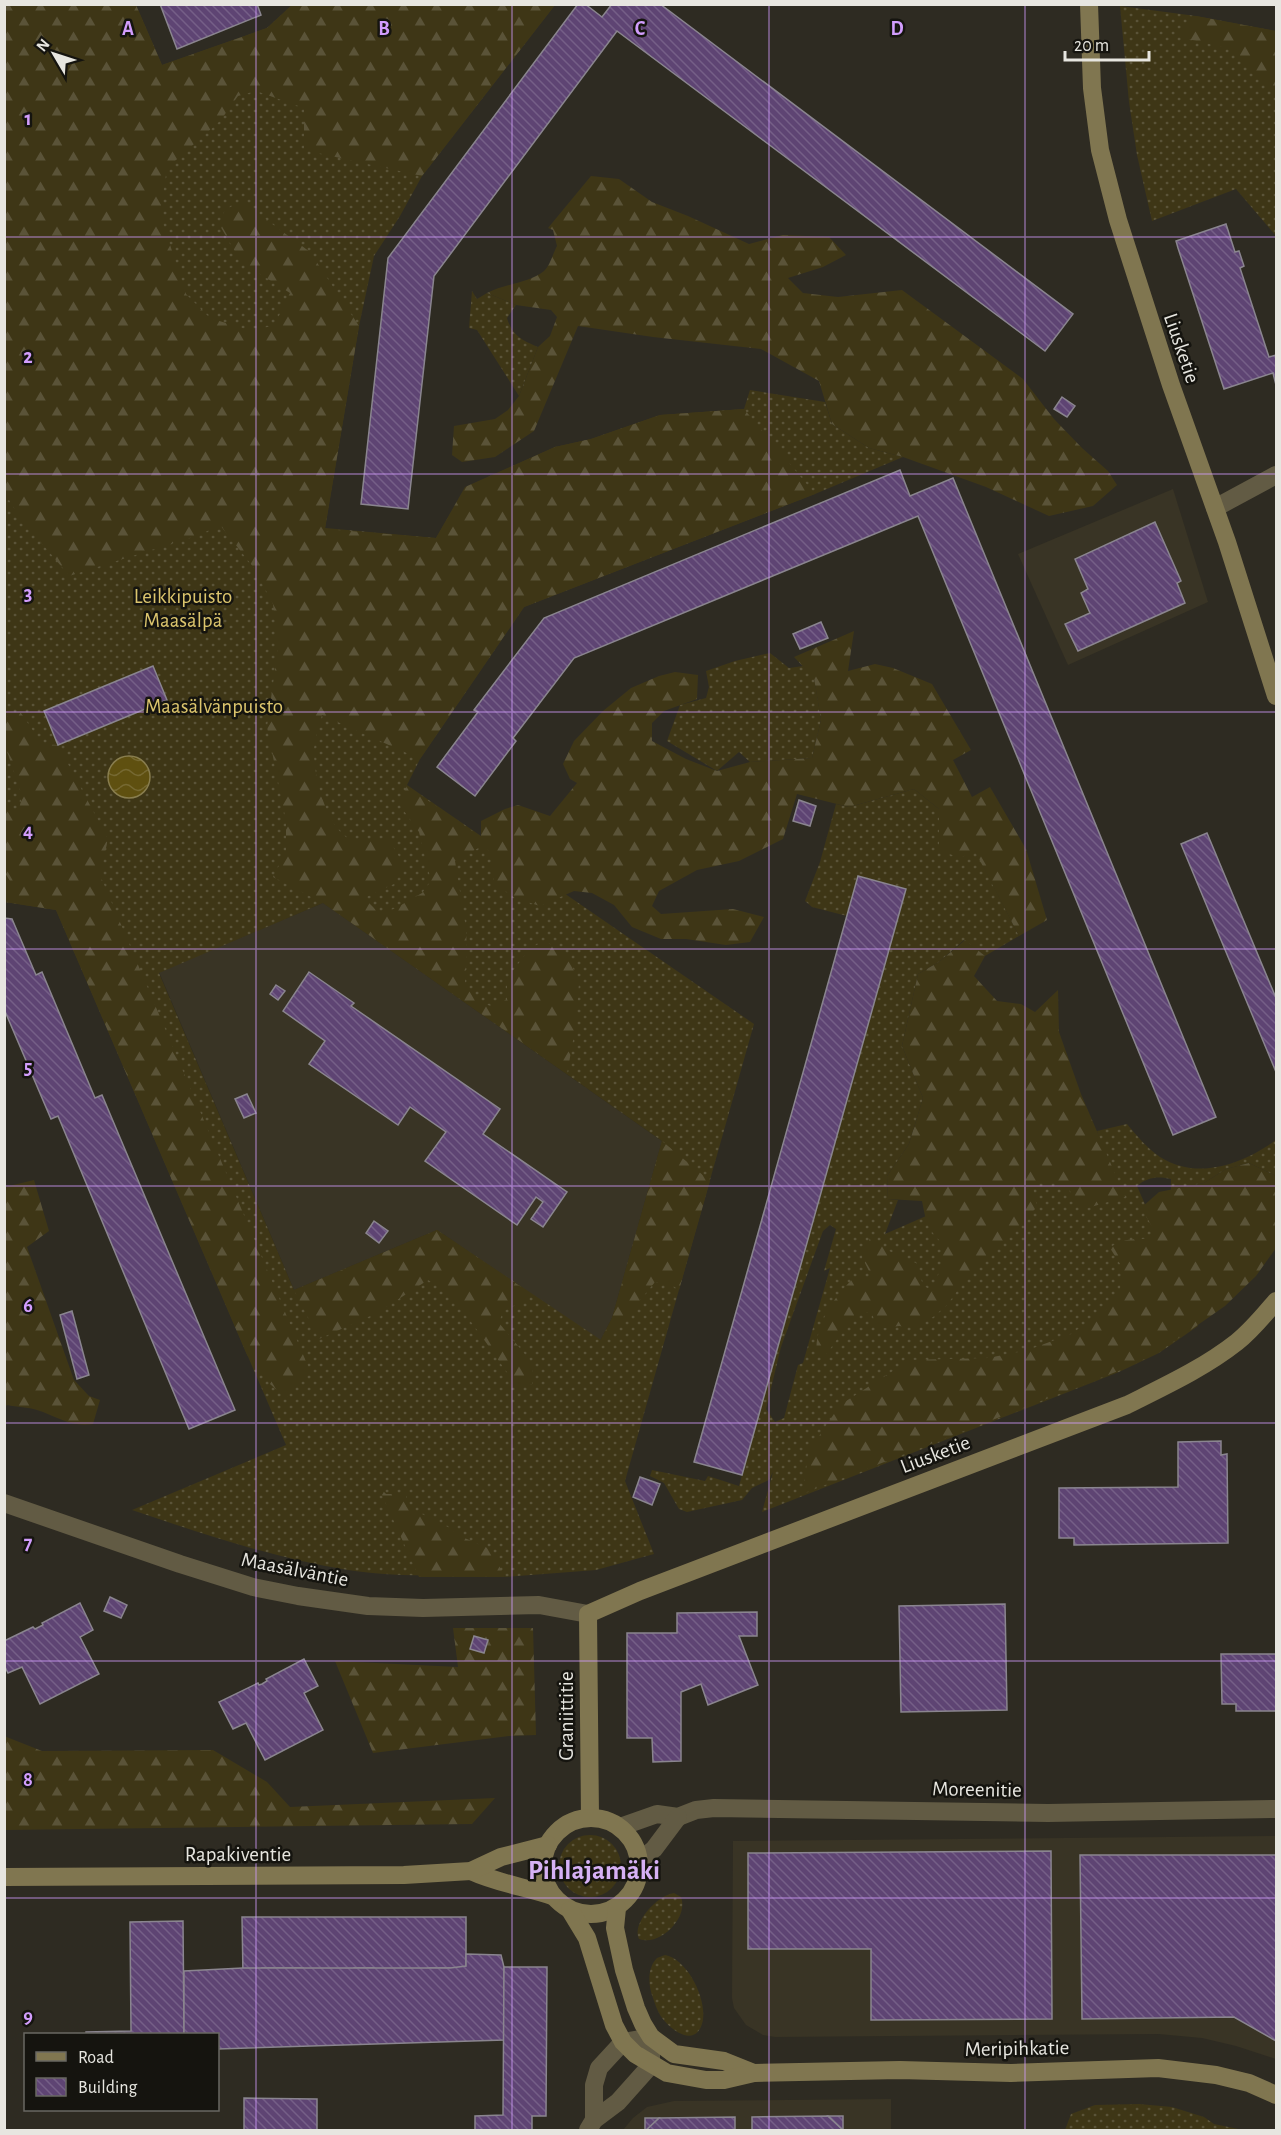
<svg xmlns="http://www.w3.org/2000/svg" width="1281" height="2135" font-family="'Alegreya Sans',sans-serif">
<style>
.built{fill:#393425}
.grass{fill:url(#grass-dots);fill-rule:evenodd}
.forest{fill:url(#forest-firs)}
.water{fill:url(#water-waves);stroke:#887d4e;stroke-width:1.5}
.building{fill:url(#building-back-hatch);stroke:#8a858f;stroke-width:1.5}
.lines{fill:none;stroke-linecap:round;stroke-linejoin:round}
.street{stroke:#625b44;stroke-width:18}
.secondary{stroke:#807650;stroke-width:18}
.grid{fill:none;stroke:#d29dfd;stroke-width:1.5;stroke-opacity:0.55}
.labels{text-anchor:middle;stroke-width:5;stroke-linejoin:round;paint-order:stroke}
.street-label{font-size:21px;fill:#e7e6e0;stroke:#15140f}
.park-label{font-size:21px;fill:#dcc56d;stroke:#15140f}
.district-label{font-size:27px;font-weight:bold;fill:#d6b1f5;stroke:#15140f}
.grid-label{font-size:20px;text-anchor:middle;font-weight:bold;fill:#d29dfd;stroke:#15140f;stroke-width:5;stroke-linejoin:round;paint-order:stroke}
</style>
<defs>
<pattern id="grass-dots" width="8" height="8" patternUnits="userSpaceOnUse" patternTransform="scale(1.5)"><rect width="8" height="8" fill="#3e3616"/><path d="M2 2h.1M6 6h.1" fill="none" stroke="#5a5338" stroke-width="1.8" stroke-linecap="round"/></pattern>
<pattern id="forest-firs" width="22" height="20" patternUnits="userSpaceOnUse" patternTransform="scale(1.5)"><rect width="22" height="20" fill="#3e3616"/><path d="M5 1l3.5 6h-7zM16 11l3.5 6h-7z" fill="#5a5338"/></pattern>
<pattern id="water-waves" width="16" height="10" patternUnits="userSpaceOnUse" patternTransform="scale(1.5)"><rect width="16" height="10" fill="#5f5010"/><path d="M0 5q4-4 8 0t8 0" fill="none" stroke="#766932"/></pattern>
<pattern id="building-back-hatch" width="6" height="6" patternUnits="userSpaceOnUse" patternTransform="scale(1.5)"><rect width="6" height="6" fill="#5e4473"/><path d="M-1 5l2 2M0 0l6 6M5-1l2 2" fill="none" stroke="#755f87"/></pattern>
</defs>
<rect width="100%" height="100%" fill="#2e2b22"/>
<g class="built">
<polygon points="1173,489 1208,602 1068,665 1018,554"/>
<polygon points="323,903 662,1141 612,1318 600,1341 437,1230 294,1290 159,972"/>
<polygon points="1276,1836 1276,2059 1236,2046 1202,2038 1159,2034 775,2037 763,2035 746,2025 734,2008 732,1998 733,1841"/>
<polygon points="891,2099 891,2130 623,2130 633,2118 647,2107 674,2101"/>
</g>
<g class="grass">
<path d="M4,5H136L162,65L267,28L292,5H555L422,176L400,216L374,256L359,326L325,528L436,538L466,487L555,447L591,439L660,415L744,409L750,390L825,402L832,424L869,448L903,457L815,494L524,607L420,759L407,785L754,1024L625,1481L654,1554L596,1570L505,1577L504,1575C452,1575 399,1578 348,1570C274,1558 203,1534 132,1510L286,1445L56,910L5,902ZM323,903L662,1141L612,1318L601,1340L437,1230L294,1290L159,973Z"/>
<polygon points="1120,6 1196,16 1276,31 1276,236 1236,189 1152,221 1137,155 1129,102"/>
<path d="M472,291L477,299L487,293L516,305L507,318C512,335 521,340 538,347L519,396L477,330L469,328Z"/>
<polygon points="770,653 789,668 803,666 814,677 821,720 812,758 750,762 739,752 717,771 667,741 680,705 706,698 709,687 706,671 735,661"/>
<path d="M914,789L939,809V850H975L1019,936L985,956L964,940L939,962L918,974L902,1046L923,1098L909,1144L887,1176L888,1199L898,1200L885,1234L1100,1140L1097,1131L1127,1124C1137,1136 1147,1148 1160,1157C1198,1181 1243,1164 1276,1140V1176L1249,1163L1226,1169L1204,1183L1171,1190V1179C1159,1176 1147,1177 1137,1186L1198,1326L1159,1353L1119,1372L762,1512L773,1472L769,1480L752,1488L742,1500L687,1512L679,1509L664,1483L650,1476L652,1470L705,1481L708,1476L739,1486L906,889L859,876L847,916L812,907L805,901L820,862L836,804L849,807ZM830,1225L836,1229L824,1271L830,1268L803,1363L798,1365L784,1418L775,1422L766,1409L781,1347L823,1231Z"/>
<circle cx="590" cy="1866" r="31"/>
<path d="M674,1893L681,1897C689,1917 660,1947 639,1939C631,1923 658,1895 674,1893Z"/>
<path d="M665,1955C688,1959 709,2002 702,2024C694,2049 668,2028 660,2015C657,2010 655,2004 653,1998C648,1985 647,1968 657,1958Z"/>
<polygon points="1139,2104 1172,2107 1204,2117 1214,2124 1243,2130 1065,2130 1071,2114 1095,2105"/>
</g>
<g class="forest">
<path d="M4,5H136L162,65L267,28L292,5H555L422,176L304,150V108L256,91L238,96L220,121L167,168L160,214L186,294L210,318L248,330L274,326L290,293L241,262L219,224L225,210L241,201L310,252L359,326L325,529L436,538L465,487L555,447L591,439L660,415L744,409L815,494L524,607L420,759L322,715C319,726 314,740 314,752C314,777 325,821 346,837C357,845 376,839 388,838L404,865L394,884L364,898L380,914L396,908L422,893L431,881L419,832L399,804L407,786L481,837V821L505,809L518,805L550,816L577,783L570,779L563,764L574,741L603,711L631,688L659,676L675,672L698,675L697,699L664,711L652,723V741L686,759L717,771L750,762L812,758L821,720L814,678L794,657L854,631L848,671L875,664L893,668L932,684L971,750L953,760L972,797L990,787L1026,849L1047,920L1019,936L975,851L960,858L939,850V809L914,789L849,807L797,794L783,839L739,861L697,870L659,891L652,906L661,914L733,909L764,917L750,942L726,945L686,939H661L632,927L614,905L592,893L574,891L540,906L515,898L494,883L492,853L482,846L455,861L466,928L467,953L465,982L479,1002L494,1007L507,999V979L529,949L544,941L566,952L579,982L576,1024L567,1074L323,903L273,877L286,852V821L267,727L278,648L273,604L254,568L220,525L199,535L69,576C49,550 26,528 9,500L5,502Z"/>
<polygon points="1196,16 1276,31 1276,96 1235,50 1175,36"/>
<path d="M591,176L619,179L652,202L688,216L749,244L783,235L829,237L846,255L823,267L788,278L803,293L838,297L902,290L1023,379L1054,419L1082,448L1108,471L1117,485L1093,506L1049,516L986,487L903,457L869,448L832,424L819,381L761,349L653,337L578,326L534,431L495,457L462,462L452,455L454,426L495,419L508,410L519,396L538,347L550,336L557,317L551,310L516,305L487,293C504,284 529,283 544,271C550,266 553,253 557,246L553,230L548,228Z"/>
<polygon points="9,713 21,713 42,744 58,745 108,839 100,875 310,1371 286,1398 270,1384 247,1355 56,910 5,902 5,884 10,881 5,873 5,810 18,814 22,796 5,745 5,722"/>
<path d="M965,940L985,956L974,976L997,1001L1021,1004L1035,1012L1058,990L1059,1032L1081,1094L1125,1197L1084,1209L1075,1201L1069,1189C1057,1183 1044,1176 1033,1188L1037,1207L960,1287L947,1305L933,1317L916,1328L899,1326L876,1329L872,1312L856,1313L825,1356L817,1355C813,1328 834,1296 853,1279H869V1271L862,1257L871,1236L889,1251L916,1263L923,1285L933,1292C937,1277 947,1254 939,1240C936,1236 932,1233 930,1229C925,1220 924,1210 922,1201L888,1199L887,1176L909,1144L923,1098L902,1046L918,974L939,962Z"/>
<polygon points="662,1141 710,1181 679,1290 667,1282 655,1282 637,1304 600,1341 612,1318"/>
<path d="M1249,1163L1276,1176V1248L1256,1276L1225,1306L1192,1329L1157,1353L1126,1368L802,1494L809,1451L840,1405L910,1360L988,1358L1028,1350L1071,1334L1107,1309L1120,1290L1122,1267L1110,1248C1125,1235 1137,1242 1154,1237L1153,1228L1141,1208L1159,1192L1204,1183L1226,1169Z"/>
<path d="M34,1180L49,1231L27,1247L74,1380L89,1396L100,1400L93,1424C72,1428 56,1416 37,1410C28,1407 17,1407 7,1405L5,1407V1187Z"/>
<path d="M437,1230L530,1293V1298L503,1311L499,1323L533,1364L532,1384L520,1387L512,1379C490,1350 459,1297 428,1280L377,1313L319,1339L294,1290Z"/>
<polygon points="378,1486 386,1494 406,1494 406,1506 448,1527 460,1536 490,1549 505,1577 419,1577"/>
<polygon points="453,1628 533,1628 536,1735 509,1736 373,1753 335,1661 458,1667"/>
<polygon points="4,1736 42,1751 213,1750 267,1782 290,1807 495,1798 472,1824 5,1830"/>
</g>
<circle class="water" cx="129" cy="777" r="21"/>
<g class="building">
<polygon points="160,4 257,4 261,15 177,49"/>
<polygon points="578,4 585,4 602,17 612,4 660,4 1073,314 1045,351 617,31 434,276 408,509 361,504 388,258"/>
<polygon points="1226,224 1235,252 1239,251 1244,266 1240,268 1269,357 1276,355 1276,385 1273,373 1224,389 1178,248 1176,241"/>
<polygon points="1062,397 1075,406 1067,417 1054,409"/>
<polygon points="900,470 910,496 953,478 1216,1117 1173,1135 918,516 574,658 513,738 516,741 475,796 437,767 478,712 474,710 544,618"/>
<polygon points="1155,522 1181,581 1177,583 1185,603 1078,651 1065,624 1090,613 1081,593 1088,589 1075,559"/>
<polygon points="821,622 828,638 800,649 793,634"/>
<polygon points="153,666 167,700 58,745 44,711"/>
<polygon points="799,800 816,806 810,826 793,821"/>
<polygon points="1207,833 1276,998 1276,1072 1181,844"/>
<polygon points="858,876 906,889 742,1475 694,1462"/>
<polygon points="4,918 12,919 36,975 42,972 95,1098 102,1095 235,1410 189,1429 58,1116 51,1119 4,1009"/>
<polygon points="309,972 354,1003 351,1006 500,1109 483,1134 567,1192 543,1227 531,1219 543,1202 536,1197 517,1225 425,1161 446,1132 410,1107 398,1125 309,1064 325,1041 283,1011"/>
<polygon points="276,985 285,991 278,1000 270,994"/>
<polygon points="247,1094 256,1113 244,1118 235,1099"/>
<polygon points="374,1221 388,1231 379,1243 366,1233"/>
<polygon points="72,1311 89,1375 77,1379 60,1315"/>
<polygon points="1221,1441 1221,1455 1227,1454 1228,1543 1074,1545 1074,1538 1059,1538 1059,1488 1178,1487 1178,1442"/>
<polygon points="640,1477 660,1484 652,1505 633,1497"/>
<polygon points="110,1597 127,1605 121,1618 104,1611"/>
<polygon points="80,1603 93,1630 80,1637 99,1674 40,1704 22,1667 8,1673 4,1665 4,1641 33,1627 35,1629 43,1625 42,1623"/>
<polygon points="1005,1604 1007,1710 901,1712 899,1606"/>
<polygon points="757,1612 757,1636 739,1636 758,1685 708,1705 701,1684 681,1692 681,1761 653,1762 652,1738 627,1738 627,1633 677,1633 677,1613"/>
<polygon points="474,1636 488,1640 484,1653 470,1649"/>
<polygon points="1221,1654 1276,1654 1276,1711 1236,1711 1236,1704 1222,1704"/>
<polygon points="304,1659 318,1686 304,1693 323,1730 265,1760 246,1723 233,1729 219,1702 258,1683 259,1685 262,1684 267,1681 266,1679"/>
<polygon points="1051,1851 1052,2019 871,2020 871,1949 748,1949 748,1853"/>
<polygon points="1080,1855 1276,1855 1276,2041 1234,2017 1082,2019"/>
<polygon points="242,1917 466,1917 466,1975 450,1975 450,1968 428,1968 428,1975 374,1975 374,1968 354,1968 354,1975 303,1975 303,1968 262,1968 262,1975 243,1975"/>
<polygon points="183,1921 184,2034 86,2034 86,2032 131,2031 130,1922"/>
<polygon points="466,1954 501,1955 504,1967 504,2040 218,2049 218,2034 184,2034 184,1971 243,1968 450,1968 466,1966"/>
<polygon points="504,1967 547,1967 546,2116 532,2116 532,2130 475,2130 475,2116 503,2115"/>
<polygon points="244,2098 317,2099 317,2130 244,2130"/>
<polygon points="828,2116 843,2130 752,2130 752,2117"/>
<polygon points="828,2116 843,2116 843,2130"/>
<polygon points="735,2117 735,2130 646,2130 659,2118"/>
<polygon points="645,2118 659,2118 646,2130 645,2130"/>
</g>
<g class="lines">
<g class="street">
<polyline points="1215,508 1276,475"/>
<polyline points="4,1503 180,1564 253,1587 298,1596 368,1606 423,1608 539,1605 588,1614"/>
<polyline points="620,1827 657,1814 678,1817 696,1810 714,1808 1048,1813 1276,1809"/>
<polyline points="640,1860 654,1849 678,1817"/>
<polyline points="588,2130 594,2120 594,2085 599,2068 623,2042 651,2037 651,2065 618,2102 594,2120"/>
</g>
<g class="secondary">
<polyline points="1089,4 1092,88 1100,150 1118,220 1171,385 1227,542 1276,696"/>
<path d="M590,1817L588,1614L640,1591L1127,1405C1165,1386 1204,1368 1237,1342C1252,1330 1264,1315 1276,1301"/>
<circle cx="591" cy="1866" r="48"/>
<path d="M471,1871C497,1883 525,1887 552,1896"/>
<polyline points="4,1877 404,1875 471,1871 501,1857 548,1845"/>
<polyline points="617,1908 615,1928 624,1970 636,2008 643,2024 651,2037 674,2054 724,2061 754,2073"/>
<polyline points="570,1910 587,1938 614,2025 623,2042 635,2054 667,2073 706,2080 724,2080 754,2073 900,2070 1011,2073 1158,2068 1216,2075 1249,2083 1276,2095"/>
</g>
</g>
<path class="grid" d="M256,4V2130M512,4V2130M769,4V2130M1025,4V2130M4,237H1276M4,474H1276M4,712H1276M4,949H1276M4,1186H1276M4,1423H1276M4,1661H1276M4,1898H1276"/>
<g class="labels">
<g class="street-label">
<text transform="translate(1182 348) rotate(71)" y="7">Liusketie</text>
<text transform="translate(935 1454) rotate(-21)" y="7">Liusketie</text>
<text transform="translate(295 1569) rotate(11)" y="7">Maasälväntie</text>
<text transform="translate(566 1716) rotate(-90)" y="7">Graniittitie</text>
<text transform="translate(977 1789) rotate(1)" y="7">Moreenitie</text>
<text x="238" y="1861">Rapakiventie</text>
<text transform="translate(1017 2048) rotate(-1)" y="7">Meripihkatie</text>
</g>
<g class="park-label">
<text x="183" y="603">Leikkipuisto<tspan x="183" dy="24">Maasälpä</tspan></text>
<text x="214" y="713">Maasälvänpuisto</text>
</g>
<g class="district-label">
<text x="594" y="1879">Pihlajamäki</text>
</g>
</g>
<g class="grid-label">
<text x="128" y="35">A</text>
<text x="384" y="35">B</text>
<text x="640" y="35">C</text>
<text x="897" y="35">D</text>
<text x="28" y="125">1</text>
<text x="28" y="363">2</text>
<text x="28" y="600">3</text>
<text x="28" y="837">4</text>
<text x="28" y="1074">5</text>
<text x="28" y="1312">6</text>
<text x="28" y="1549">7</text>
<text x="28" y="1786">8</text>
<text x="28" y="2023">9</text>
</g>
<rect width="1281" height="2135" fill="none" stroke="#e7e6e0" stroke-width="12"/>
<rect x="24" y="2033" width="195" height="78" fill="#15140f" stroke="#696863" stroke-width="1.5"/>
<rect x="36" y="2052" width="30" height="9" fill="#807650" stroke="#696863" stroke-width="1.5"/>
<text x="78" y="2063" font-size="18" fill="#e7e6e0">Road</text>
<rect x="36" y="2078" width="30" height="18" fill="url(#building-back-hatch)" stroke="#696863" stroke-width="1.5"/>
<text x="78" y="2093" font-size="18" fill="#e7e6e0">Building</text>
<g transform="translate(54 54) rotate(309)" stroke="#15140f" stroke-width="4.5" paint-order="stroke">
<path d="M0-4.5L10 22L0 15L-10 22Z" fill="#e7e6e0"/>
<text y="-9" font-size="16" font-weight="bold" text-anchor="middle" fill="#e7e6e0">N</text>
</g>
<path d="M1065 51v9h84v-9" fill="none" stroke="#e7e6e0" stroke-width="3"/>
<text x="1074" y="51" font-size="18" fill="#e7e6e0" stroke="#15140f" stroke-width="4.5" paint-order="stroke">20 m</text>
</svg>
